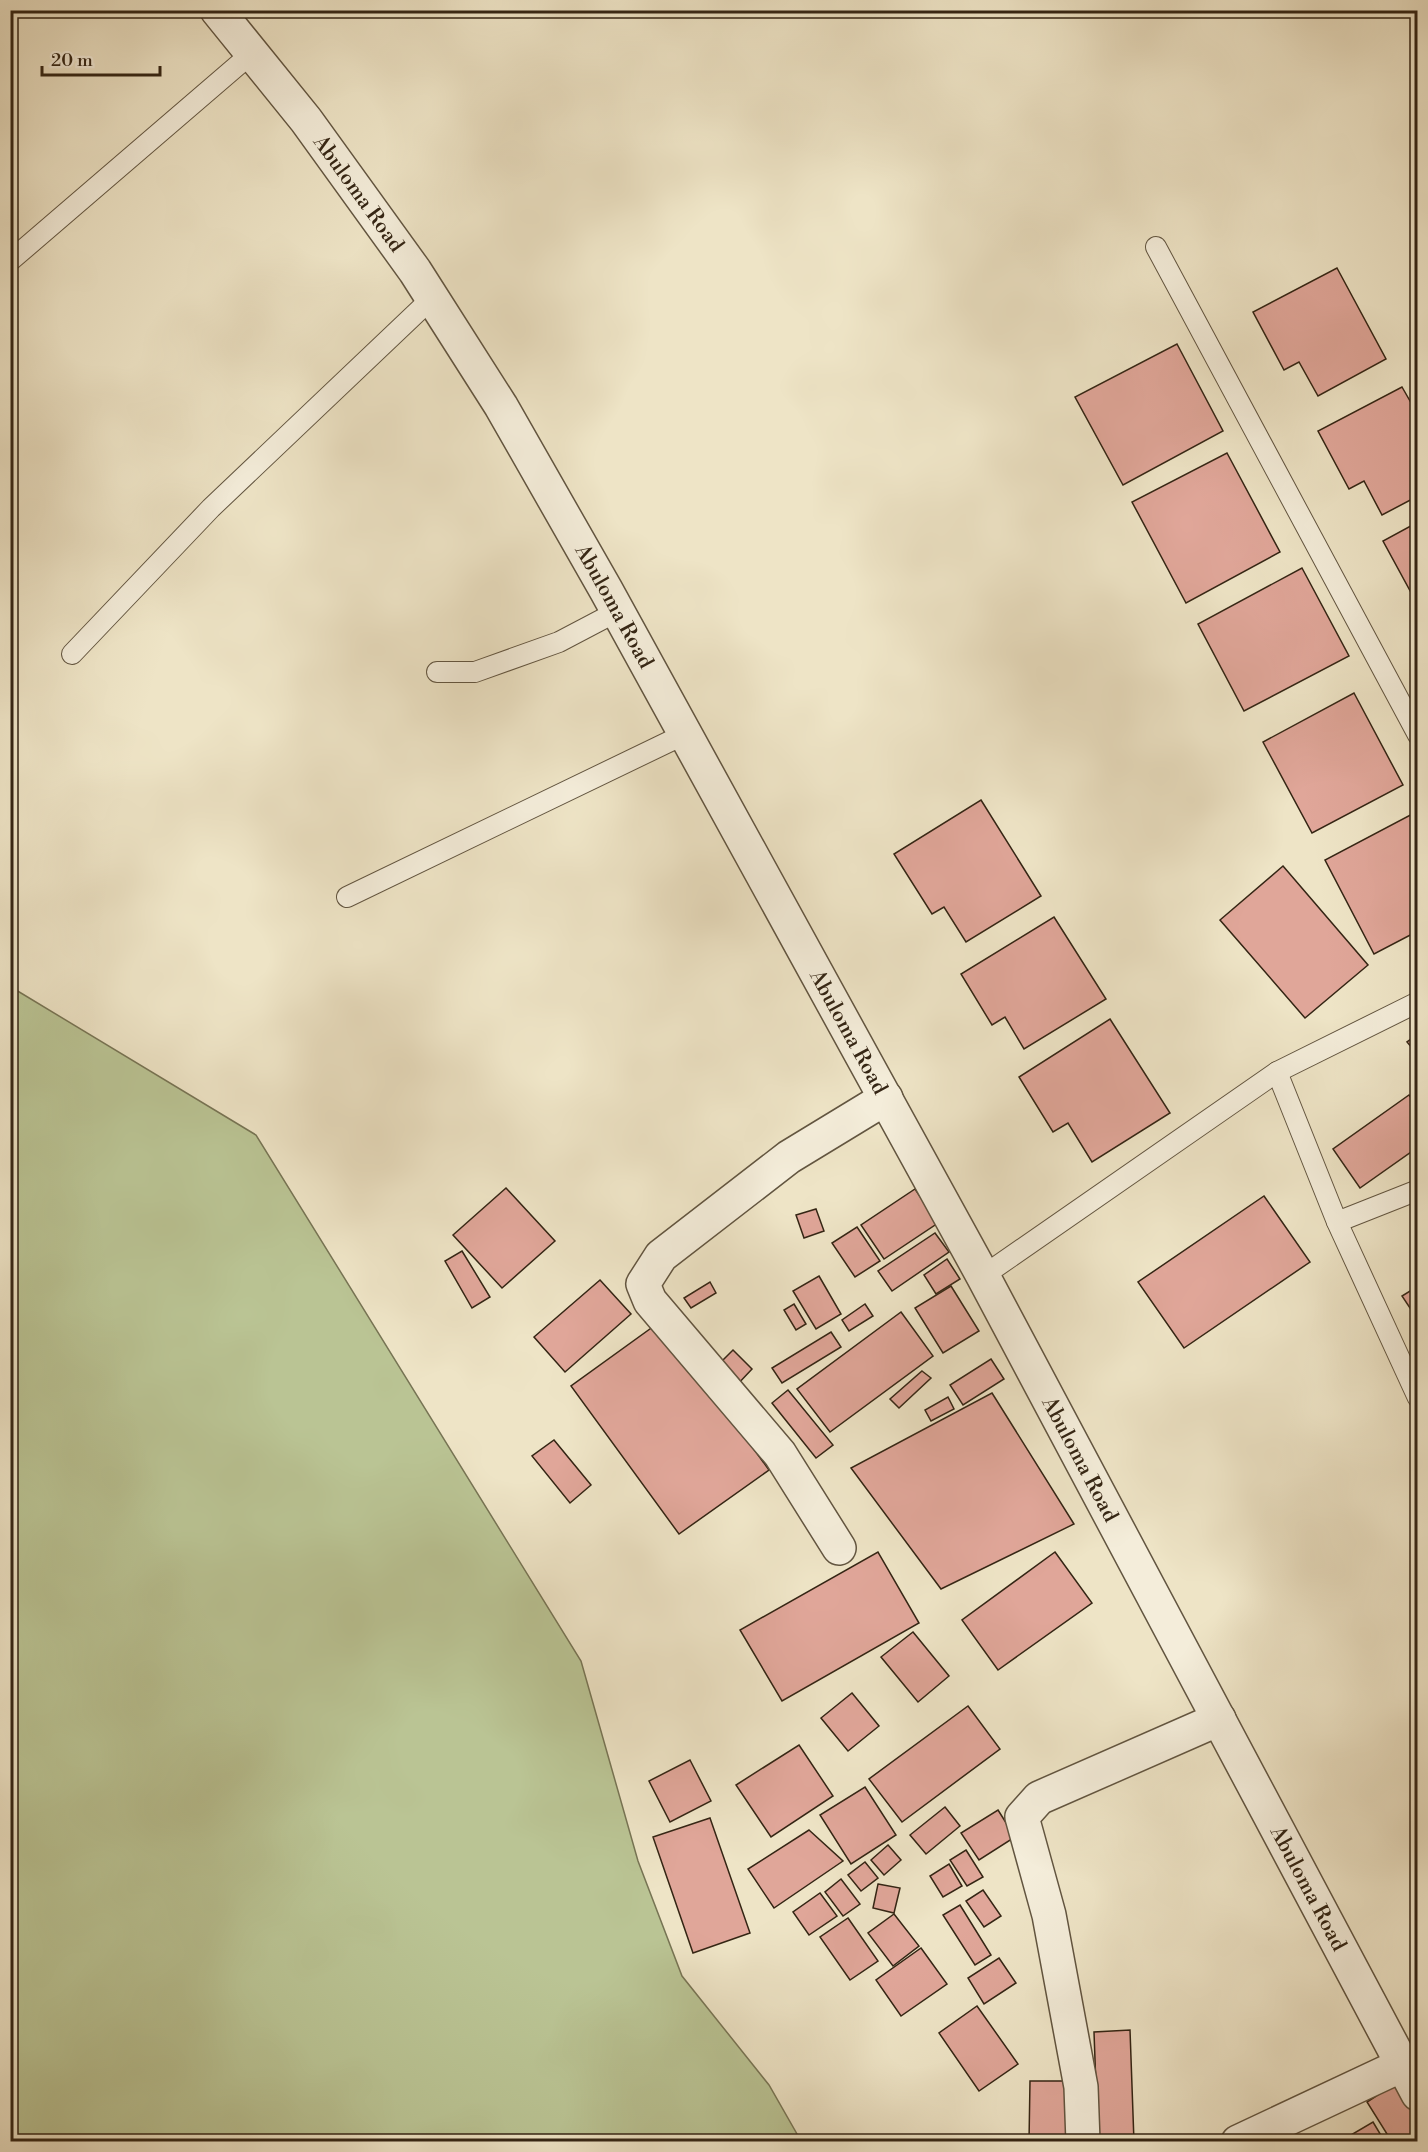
<svg xmlns="http://www.w3.org/2000/svg" width="1428" height="2152" font-family="'Libre Bodoni',serif">
<style>
.green{fill:#bac494;stroke:#777454;stroke-width:1.5}
.building{fill:#e0a699;stroke:#342514;stroke-width:1.5}
.lines{fill:none;stroke-linecap:round;stroke-linejoin:round}
.service-casing{stroke:#625540;stroke-width:22}
.minor-casing{stroke:#625540;stroke-width:36}
.tertiary-casing{stroke:#625540;stroke-width:36}
.service{stroke:#f4edda;stroke-width:20}
.minor{stroke:#f4edda;stroke-width:33}
.tertiary{stroke:#f4edda;stroke-width:33}
.labels{text-anchor:middle;stroke-width:4.5;stroke-linejoin:round;paint-order:stroke}
.street-label{font-size:21px;fill:#342514;stroke:#f4edda}
</style>
<rect width="100%" height="100%" fill="#eee4c6"/>
<filter id="stains"><feTurbulence type="fractalNoise" baseFrequency=".00333" numOctaves="4"/><feColorMatrix values="0 0 0 0 .2 0 0 0 0 .09 0 0 0 0 .02 0 0 0 .5 -.17"/></filter>
<radialGradient id="worn" r=".72"><stop offset=".6" stop-color="#630" stop-opacity="0"/><stop offset="1" stop-color="#630" stop-opacity=".3"/></radialGradient>
<polygon class="green" points="11,987 256,1135 581,1661 638,1861 682,1976 769,2085 801,2141 11,2141"/>
<g class="building">
<polygon points="1337,268 1386,359 1318,396 1299,362 1284,370 1253,312"/>
<polygon points="1177,344 1223,431 1123,485 1075,397"/>
<polygon points="1402,387 1418,415 1418,496 1382,515 1364,481 1349,489 1318,431"/>
<polygon points="1227,453 1280,552 1186,603 1132,502"/>
<polygon points="1418,522 1418,596 1414,598 1383,541"/>
<polygon points="1302,568 1349,656 1244,711 1198,624"/>
<polygon points="1354,693 1403,785 1312,833 1263,742"/>
<polygon points="981,800 1041,896 966,942 944,907 932,914 894,854"/>
<polygon points="1418,811 1418,931 1374,954 1325,860"/>
<polygon points="1283,866 1368,965 1305,1018 1220,920"/>
<polygon points="1054,917 1106,999 1024,1049 1005,1017 992,1025 961,974"/>
<polygon points="1110,1019 1170,1113 1092,1162 1068,1123 1053,1132 1019,1077"/>
<polygon points="1418,1034 1418,1055 1407,1042"/>
<polygon points="1409,1095 1418,1107 1418,1147 1360,1188 1333,1149"/>
<polygon points="506,1188 555,1241 502,1288 453,1235"/>
<polygon points="915,1189 938,1223 884,1259 861,1225"/>
<polygon points="1264,1196 1310,1262 1184,1348 1138,1282"/>
<polygon points="816,1209 824,1231 804,1238 796,1215"/>
<polygon points="857,1227 880,1261 855,1277 832,1243"/>
<polygon points="935,1233 949,1252 892,1291 878,1271"/>
<polygon points="462,1251 490,1297 472,1308 445,1261"/>
<polygon points="947,1259 960,1279 936,1294 924,1275"/>
<polygon points="819,1276 841,1314 816,1329 793,1291"/>
<polygon points="600,1280 631,1314 565,1372 534,1337"/>
<polygon points="710,1282 716,1293 691,1308 684,1298"/>
<polygon points="951,1286 979,1331 943,1353 915,1308"/>
<polygon points="1418,1286 1418,1320 1402,1296"/>
<polygon points="794,1304 806,1324 796,1330 784,1310"/>
<polygon points="865,1304 873,1316 849,1331 842,1320"/>
<polygon points="901,1312 933,1356 830,1432 797,1389"/>
<polygon points="661,1321 769,1470 679,1534 571,1386"/>
<polygon points="831,1332 841,1347 782,1383 772,1368"/>
<polygon points="733,1350 752,1369 736,1386 716,1367"/>
<polygon points="991,1359 1004,1379 963,1405 950,1385"/>
<polygon points="922,1371 931,1378 899,1408 890,1399"/>
<polygon points="788,1390 833,1445 816,1458 772,1403"/>
<polygon points="992,1393 1074,1524 941,1589 851,1468"/>
<polygon points="948,1397 954,1409 931,1421 925,1410"/>
<polygon points="554,1440 591,1485 570,1503 532,1456"/>
<polygon points="878,1552 919,1623 782,1701 740,1630"/>
<polygon points="1055,1552 1092,1603 998,1670 962,1620"/>
<polygon points="913,1632 949,1676 918,1702 881,1657"/>
<polygon points="852,1693 879,1726 848,1751 821,1718"/>
<polygon points="968,1706 1000,1749 902,1822 869,1779"/>
<polygon points="799,1745 833,1796 771,1837 736,1785"/>
<polygon points="690,1760 711,1801 670,1822 649,1781"/>
<polygon points="865,1787 896,1835 851,1864 820,1815"/>
<polygon points="945,1807 960,1826 926,1854 910,1835"/>
<polygon points="998,1810 1015,1837 979,1860 961,1833"/>
<polygon points="710,1818 750,1933 693,1953 653,1837"/>
<polygon points="809,1830 843,1861 774,1908 748,1869"/>
<polygon points="888,1845 901,1860 884,1875 871,1860"/>
<polygon points="966,1850 983,1877 967,1886 950,1860"/>
<polygon points="865,1862 878,1878 861,1891 848,1875"/>
<polygon points="949,1864 962,1886 943,1897 930,1876"/>
<polygon points="841,1879 860,1904 843,1916 825,1892"/>
<polygon points="878,1884 900,1888 894,1913 873,1908"/>
<polygon points="983,1890 1001,1916 984,1927 966,1901"/>
<polygon points="820,1893 837,1916 809,1935 793,1912"/>
<polygon points="960,1905 991,1955 975,1965 943,1915"/>
<polygon points="894,1914 919,1946 893,1966 868,1933"/>
<polygon points="848,1918 878,1961 850,1980 820,1937"/>
<polygon points="921,1948 947,1984 901,2016 876,1980"/>
<polygon points="999,1958 1016,1983 984,2004 968,1978"/>
<polygon points="977,2006 1018,2064 979,2091 939,2033"/>
<polygon points="1130,2030 1134,2142 1098,2142 1094,2032"/>
<polygon points="1030,2081 1072,2081 1072,2142 1029,2142"/>
<polygon points="1396,2083 1418,2116 1418,2142 1392,2142 1367,2102"/>
<polygon points="1373,2122 1385,2142 1339,2142"/>
</g>
<g class="lines">
<defs>
<g id="service">
<polyline points="1156,247 1418,735"/>
<polyline points="10,261 252,53"/>
<polyline points="72,654 211,508 432,298"/>
<polyline points="437,672 475,672 559,642 618,611"/>
<polyline points="347,897 685,734"/>
<polyline points="1277,1072 1337,1222 1418,1190"/>
<polyline points="1337,1222 1418,1398"/>
<polyline points="983,1276 1277,1072 1418,1002"/>
</g>
<g id="minor">
<polyline points="839,1548 780,1454 650,1301 643,1284 661,1256 789,1157 886,1098"/>
<polyline points="1083,2142 1081,2087 1049,1915 1022,1817 1039,1798 1219,1719"/>
<polyline points="1238,2142 1402,2065"/>
</g>
<g id="tertiary">
<path id="s1" d="M217,10L306,120L415,271L501,406L606,590L983,1276L1418,2094"/>
</g>
</defs>
<use href="#service" class="service-casing"/>
<use href="#minor" class="minor-casing"/>
<use href="#tertiary" class="tertiary-casing"/>
<use href="#service" class="service"/>
<use href="#minor" class="minor"/>
<use href="#tertiary" class="tertiary"/>
</g>
<g class="labels">
<g class="street-label">
<text dy="7" stroke="none"><textPath href="#s1" startOffset="232">Abuloma Road</textPath></text>
<text dy="7" stroke="none"><textPath href="#s1" startOffset="718">Abuloma Road</textPath></text>
<text dy="7" stroke="none"><textPath href="#s1" startOffset="1204">Abuloma Road</textPath></text>
<text dy="7" stroke="none"><textPath href="#s1" startOffset="1690">Abuloma Road</textPath></text>
<text dy="7" stroke="none"><textPath href="#s1" startOffset="2176">Abuloma Road</textPath></text>
</g>
</g>
<rect width="1428" height="2152" fill="none" stroke="#eee4c6" stroke-width="36"/>
<rect x="12" y="12" width="1404" height="2128" fill="none" stroke="#342514" stroke-width="3"/>
<rect x="18" y="18" width="1392" height="2116" fill="none" stroke="#342514" stroke-width="1.5"/>
<path d="M42 66v9h118v-9" fill="none" stroke="#342514" stroke-width="3"/>
<text x="51" y="66" font-size="18" fill="#342514" stroke="#f4edda" stroke-width="4.5" paint-order="stroke">20 m</text>
<rect width="100%" height="100%" filter="url(#stains)"/>
<rect width="100%" height="100%" fill="url(#worn)"/>
</svg>
